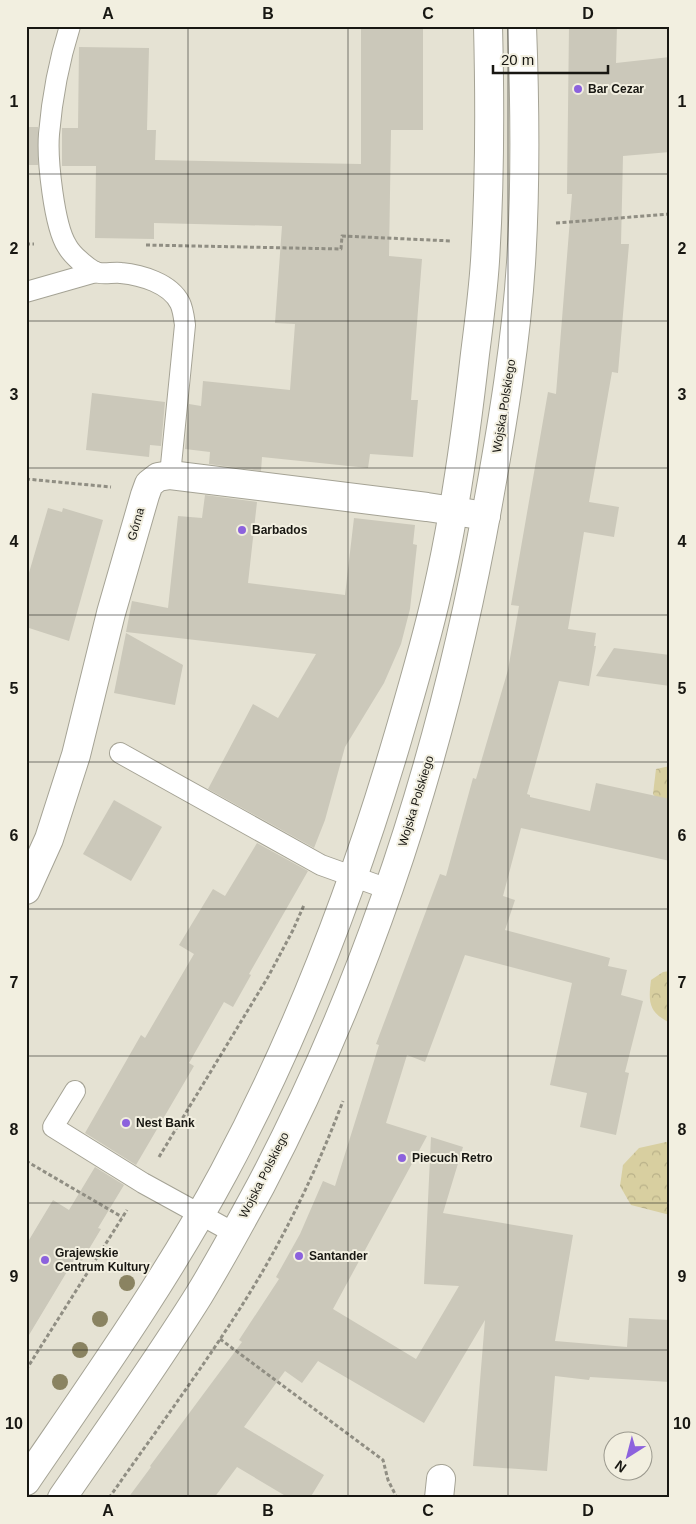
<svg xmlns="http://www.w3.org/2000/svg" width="696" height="1524" font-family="Helvetica,sans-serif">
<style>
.forest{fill:url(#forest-crowns)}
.building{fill:#cbc8ba}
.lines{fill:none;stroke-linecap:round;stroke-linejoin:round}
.service-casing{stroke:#a5a395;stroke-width:22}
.minor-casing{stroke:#a5a395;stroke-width:30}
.primary-casing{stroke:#a5a395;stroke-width:30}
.path{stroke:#908e83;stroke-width:3;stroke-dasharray:4 2.5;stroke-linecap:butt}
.service{stroke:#fff;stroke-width:20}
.minor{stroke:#fff;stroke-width:28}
.primary{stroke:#fff;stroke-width:28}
.tree{fill:#8a8361}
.grid{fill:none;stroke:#181712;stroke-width:1;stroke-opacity:0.55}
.poi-dot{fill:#8c62dd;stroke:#f2efe0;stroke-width:2}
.labels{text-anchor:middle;stroke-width:4;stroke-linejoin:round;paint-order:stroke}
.poi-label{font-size:12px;font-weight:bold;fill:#181712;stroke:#f2efe0;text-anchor:start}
.street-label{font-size:12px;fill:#181712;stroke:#f2efe0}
.neatline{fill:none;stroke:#181712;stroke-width:2}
.grid-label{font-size:16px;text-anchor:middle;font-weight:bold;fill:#181712}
</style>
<defs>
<pattern id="forest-crowns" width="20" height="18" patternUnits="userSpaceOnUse" patternTransform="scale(1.25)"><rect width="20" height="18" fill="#d8cfa0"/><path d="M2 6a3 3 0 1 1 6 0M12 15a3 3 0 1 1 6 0" fill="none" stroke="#b9b189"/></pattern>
</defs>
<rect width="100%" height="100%" fill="#e5e2d3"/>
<g class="forest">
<polygon points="670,766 670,812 665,810 653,794 656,769"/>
<path d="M670,971V1023C649,1012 648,1003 651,980L663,972Z"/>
<polygon points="666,1142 670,1143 670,1215 631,1205 620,1186 623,1165 639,1148"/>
</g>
<g class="building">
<polygon points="361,26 423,26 423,130 391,130 389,256 422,259 411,400 418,400 413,457 370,454 368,468 262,457 261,471 209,464 210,452 185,449 189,404 201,406 203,381 290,390 295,324 275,323 282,226 154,223 154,239 95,238 96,166 62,166 62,128 78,128 79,47 149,48 147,130 156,130 155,160 361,164"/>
<polygon points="569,26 617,26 616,63 670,57 670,152 623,156 621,244 629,244 618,373 612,372 589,502 619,507 614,537 584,532 568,629 596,633 594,646 596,646 589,686 559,681 527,794 530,795 530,797 590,811 596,783 670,799 670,861 521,828 503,896 515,900 505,930 610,958 608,966 627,970 621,995 643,1001 625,1072 629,1073 616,1135 580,1127 587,1093 550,1085 572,983 465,955 425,1062 407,1055 386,1123 427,1136 333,1309 416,1359 459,1286 424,1284 431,1137 463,1147 443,1213 573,1235 555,1341 627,1347 629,1318 670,1320 670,1382 590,1377 589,1380 555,1376 547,1471 473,1466 485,1320 424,1423 318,1361 302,1383 285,1371 244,1427 324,1475 310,1498 289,1498 237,1467 214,1498 128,1498 151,1467 150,1466 242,1342 239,1340 279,1279 276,1277 300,1234 323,1181 335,1186 379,1045 376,1044 440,874 446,876 473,778 476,779 508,670 519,606 511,605 548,392 556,394 572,194 567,194"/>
<rect x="26" y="127" width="12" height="38"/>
<polygon points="92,393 165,402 161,446 150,445 149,457 86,450"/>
<polygon points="205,495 257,502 248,583 345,595 354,518 415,525 413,544 417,545 410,609 401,644 384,683 345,747 325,820 314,848 208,789 253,704 278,718 316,654 126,632 132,601 168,608 178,516 202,518"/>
<polygon points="48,508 62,512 63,508 103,520 69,641 26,627 26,583"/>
<polygon points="126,633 183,665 175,705 114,693"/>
<polygon points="614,648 670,655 670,686 596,676"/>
<polygon points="114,800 162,827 131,881 83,854"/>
<polygon points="257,843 308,871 249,974 251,975 233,1007 224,1002 189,1063 194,1066 136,1165 85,1133 141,1035 145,1038 194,954 179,945 213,889 225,896"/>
<polygon points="95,1167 124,1185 98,1228 101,1229 80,1264 74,1260 26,1340 26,1245 53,1200 69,1210"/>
</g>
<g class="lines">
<defs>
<g id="service">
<path d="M70,26C59,61 52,98 49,134C47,159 54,226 67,246C72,255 86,267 95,272C102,275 113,272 121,273C141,275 170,283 180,303C183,309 184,318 185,325L170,475"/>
<polyline points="26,292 96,272"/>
<polyline points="120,753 321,865 388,889"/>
<polyline points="75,1091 53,1127 143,1183 234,1233"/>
</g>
<g id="minor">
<polyline points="26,890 49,839 76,755 111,613 145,495 149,484 158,477 170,475 427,507 486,516"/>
<polyline points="439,1498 441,1479"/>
</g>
<g id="primary">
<path d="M26,1481C95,1380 166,1280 224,1172C298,1034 354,887 398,737C412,689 426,642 437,593C455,515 466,434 475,354C479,323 483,292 485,261C490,183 490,104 488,26"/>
<path d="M62,1498C108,1431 156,1364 199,1295C221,1259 241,1222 261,1185C374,970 447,736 489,498C503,420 516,342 521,263C526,184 525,105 522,26"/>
</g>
</defs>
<use href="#service" class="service-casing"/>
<use href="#minor" class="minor-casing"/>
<use href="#primary" class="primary-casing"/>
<g class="path">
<polyline points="556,223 670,214"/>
<polyline points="26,244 34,244"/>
<polyline points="146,245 341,249 342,236 452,241"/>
<polyline points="26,479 111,487"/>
<polyline points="159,1157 268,977 293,930 304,905"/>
<polyline points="26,1161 122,1217"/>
<polyline points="220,1339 383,1460 388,1480 397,1498"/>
<polyline points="26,1370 127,1210"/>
<path d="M109,1498C162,1422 218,1348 264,1269C295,1215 321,1159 343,1101"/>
</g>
<use href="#service" class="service"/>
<use href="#minor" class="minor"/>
<use href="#primary" class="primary"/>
</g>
<g class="tree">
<circle cx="127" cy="1283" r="8"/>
<circle cx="100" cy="1319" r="8"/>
<circle cx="80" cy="1350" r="8"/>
<circle cx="60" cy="1382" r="8"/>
</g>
<path class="grid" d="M188,26V1498M348,26V1498M508,26V1498M26,174H670M26,321H670M26,468H670M26,615H670M26,762H670M26,909H670M26,1056H670M26,1203H670M26,1350H670"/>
<g class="poi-dot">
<circle cx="578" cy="89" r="5"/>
<circle cx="242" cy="530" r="5"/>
<circle cx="126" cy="1123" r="5"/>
<circle cx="402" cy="1158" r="5"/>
<circle cx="299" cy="1256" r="5"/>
<circle cx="45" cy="1260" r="5"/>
</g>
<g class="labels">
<g class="poi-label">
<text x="588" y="93">Bar Cezar</text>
<text x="252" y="534">Barbados</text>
<text x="136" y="1127">Nest Bank</text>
<text x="412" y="1162">Piecuch Retro</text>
<text x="55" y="1257">Grajewskie<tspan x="55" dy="14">Centrum Kultury</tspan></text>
<text x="309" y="1260">Santander</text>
</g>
<g class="street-label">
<text transform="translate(504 406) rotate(-81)" y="4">Wojska Polskiego</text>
<text transform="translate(136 524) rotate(-74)" y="4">Górna</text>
<text transform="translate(416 801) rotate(-73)" y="4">Wojska Polskiego</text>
<text transform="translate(264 1175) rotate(-63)" y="4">Wojska Polskiego</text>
</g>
</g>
<rect width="696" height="1524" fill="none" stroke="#f2efe0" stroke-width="55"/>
<g transform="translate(628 1456) rotate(216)"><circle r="24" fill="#f2efe0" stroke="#9b998e"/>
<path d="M0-4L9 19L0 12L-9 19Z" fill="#8c62dd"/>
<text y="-8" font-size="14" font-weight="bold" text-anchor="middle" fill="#181712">N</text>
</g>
<path d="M493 65v8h115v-8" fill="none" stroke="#181712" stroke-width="2.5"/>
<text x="501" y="65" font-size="15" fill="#181712" stroke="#f2efe0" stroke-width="4" paint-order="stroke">20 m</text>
<rect x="28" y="28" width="640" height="1468" class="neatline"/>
<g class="grid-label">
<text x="108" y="19">A</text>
<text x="268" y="19">B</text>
<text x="428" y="19">C</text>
<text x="588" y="19">D</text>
<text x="14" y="107">1</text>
<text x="682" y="107">1</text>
<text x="14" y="254">2</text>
<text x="682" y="254">2</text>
<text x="14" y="400">3</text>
<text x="682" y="400">3</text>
<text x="14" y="547">4</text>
<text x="682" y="547">4</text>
<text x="14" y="694">5</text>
<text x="682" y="694">5</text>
<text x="14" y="841">6</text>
<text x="682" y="841">6</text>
<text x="14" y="988">7</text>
<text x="682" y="988">7</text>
<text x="14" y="1135">8</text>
<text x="682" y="1135">8</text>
<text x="14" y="1282">9</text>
<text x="682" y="1282">9</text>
<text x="14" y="1429">10</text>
<text x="682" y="1429">10</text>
<text x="108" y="1516">A</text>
<text x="268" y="1516">B</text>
<text x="428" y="1516">C</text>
<text x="588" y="1516">D</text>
</g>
</svg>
